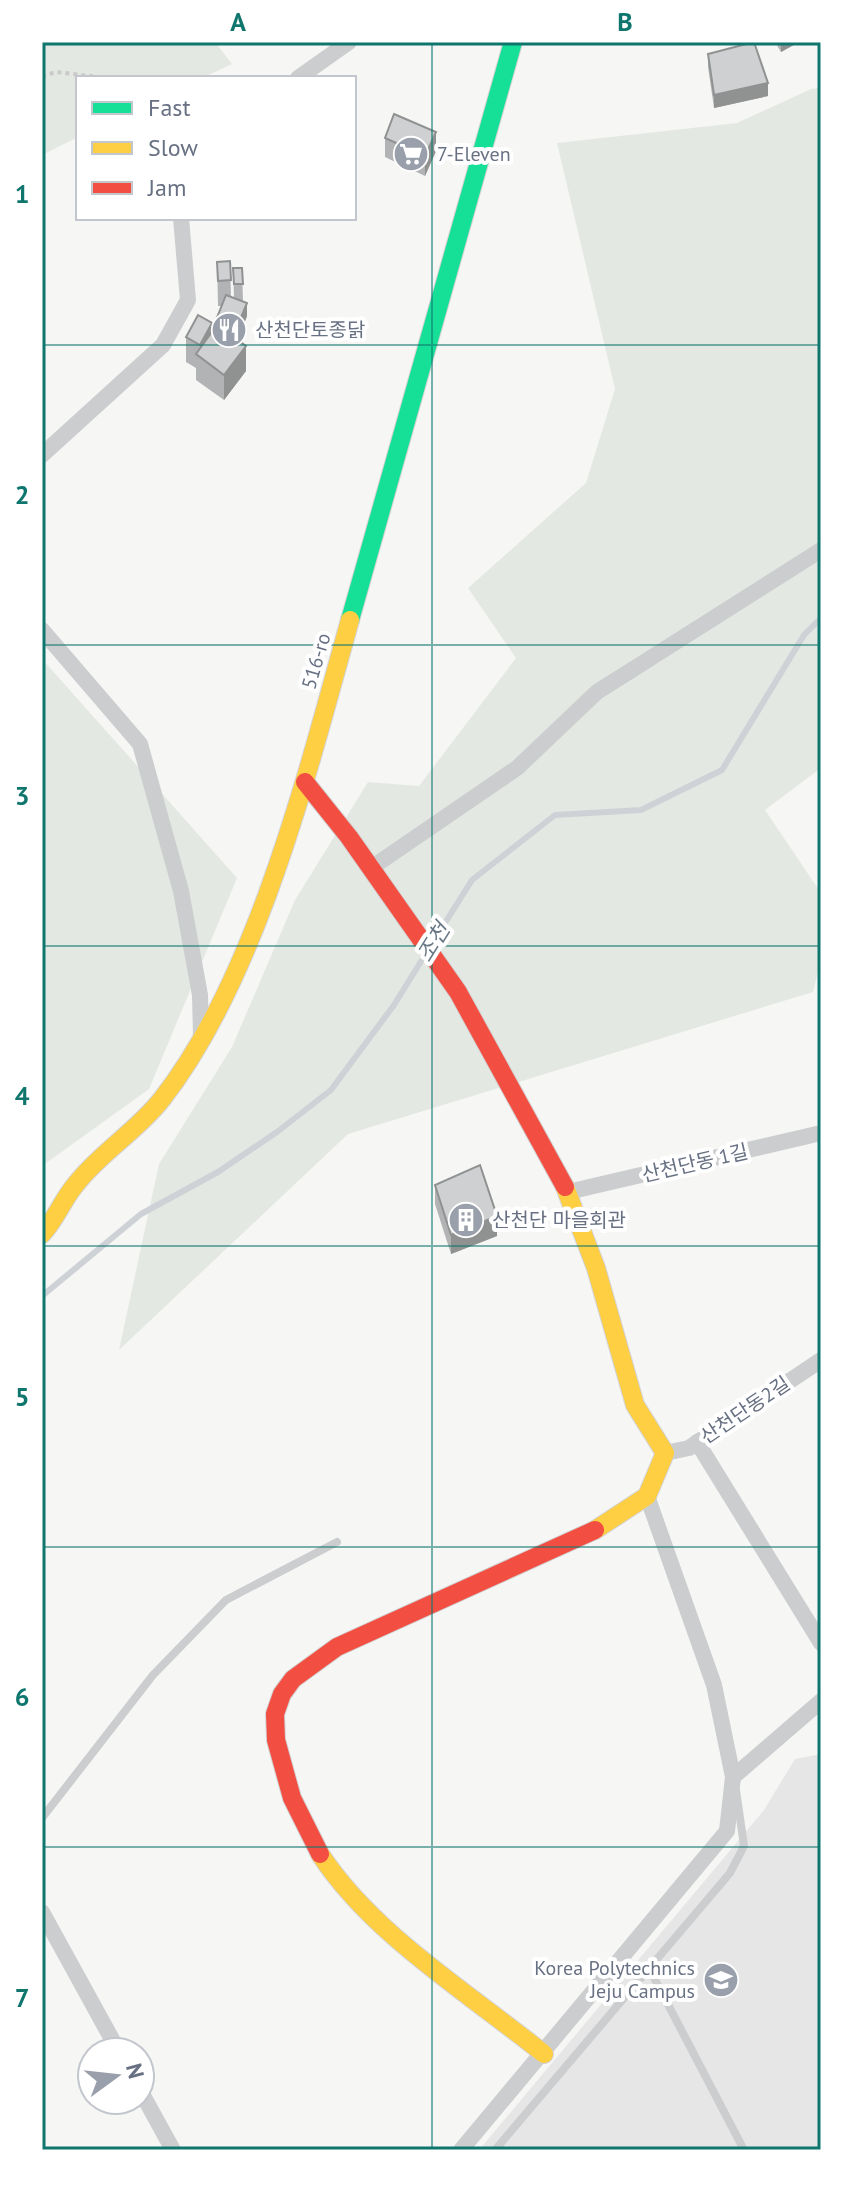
<svg xmlns="http://www.w3.org/2000/svg" width="863" height="2192" font-family="'PT Sans','Noto Sans KR',sans-serif">
<style>
.built{fill:#e6e6e7}
.green{fill:#e4e8e3}
.lines{fill:none;stroke-linecap:round;stroke-linejoin:round}
.stream{stroke:#ced2d7;stroke-width:6}
.fast-casing{stroke:#d2d2d3;stroke-width:20}
.slow-casing{stroke:#d2d2d3;stroke-width:20}
.jam-casing{stroke:#d2d2d3;stroke-width:20}
.path{stroke:#cacacb;stroke-width:4;stroke-dasharray:4 4;stroke-linecap:butt}
.lane{stroke:#cccdcf;stroke-width:8}
.street{stroke:#cccdcf;stroke-width:16}
.fast{stroke:#16e098;stroke-width:18}
.slow{stroke:#ffcf43;stroke-width:18}
.jam{stroke:#f24e42;stroke-width:18}
.wall{fill:#b1b3b4}
.shaded-wall{fill:#909292}
.building{fill:#ced0d1;stroke:#909292;stroke-width:2}
.grid{fill:none;stroke:#0f766e;stroke-width:2;stroke-opacity:0.55}
.labels{text-anchor:middle;stroke-width:8;stroke-linejoin:round;paint-order:stroke}
.poi-label{font-size:20px;fill:#687183;stroke:#fff;text-anchor:start}
.street-label{font-size:20px;fill:#687183;stroke:#fff}
.water-label{font-size:22px;font-style:italic;fill:#697886;stroke:#fff}
.neatline{fill:none;stroke:#0f766e;stroke-width:3}
.grid-label{font-size:26px;text-anchor:middle;font-weight:bold;fill:#0f766e}
</style>
<rect width="100%" height="100%" fill="#f6f6f5"/>
<polygon class="built" points="821,1754 821,2150 479,2150 764,1810 795,1759"/>
<g class="green">
<polygon points="42,42 215,42 232,64 202,78 78,78 78,137 42,155"/>
<polygon points="821,88 821,768 765,810 821,893 821,959 813,992 348,1134 119,1350 159,1164 232,1047 295,900 368,782 419,786 516,658 468,588 586,483 615,389 557,143 737,123 811,89"/>
<polygon points="42,659 237,878 149,1089 42,1166"/>
</g>
<g class="lines">
<g class="stream">
<polyline points="433,942 472,880 555,815 641,810 722,770 804,635 821,618"/>
<polyline points="42,1296 141,1214 218,1172 277,1132 331,1090 394,1005 425,955"/>
</g>
<defs>
<polyline id="fast" points="350,620 513,42"/>
<g id="slow">
<polyline points="565,1187 596,1268 635,1405 665,1453 647,1496 595,1530"/>
<path d="M42,1234C56,1219 63,1199 76,1184C101,1152 137,1131 162,1099C258,976 308,770 350,620"/>
<path d="M320,1854C372,1934 470,1994 544,2054"/>
</g>
<g id="jam">
<polyline points="305,782 349,837 458,992 565,1187"/>
<polyline points="320,1854 292,1798 276,1740 275,1714 282,1694 293,1679 337,1647 595,1530"/>
</g>
</defs>
<use href="#fast" class="fast-casing"/>
<use href="#slow" class="slow-casing"/>
<use href="#jam" class="jam-casing"/>
<polyline class="path" points="42,76 56,72 108,78"/>
<g class="lane">
<polyline points="42,1818 153,1675 226,1600 337,1542"/>
<polyline points="650,1970 744,2150"/>
<polyline points="495,2150 730,1873 744,1846 736,1790"/>
</g>
<g class="street">
<polyline points="298,78 349,42"/>
<polyline points="42,455 163,345 188,300 181,218"/>
<polyline points="42,630 140,744 181,891 200,995 201,1036"/>
<polyline points="371,868 517,768 597,692 821,550"/>
<polyline points="568,1192 821,1133"/>
<polyline points="697,1442 821,1643"/>
<polyline points="665,1453 689,1448 821,1360"/>
<polyline points="733,1777 821,1701"/>
<polyline points="42,1912 119,2052"/>
<polyline points="140,2090 173,2150"/>
<polyline points="461,2150 727,1831 733,1777 714,1685 647,1496"/>
</g>
<use href="#fast" class="fast"/>
<use href="#slow" class="slow"/>
<use href="#jam" class="jam"/>
</g>
<g class="wall">
<polygon points="775,42 799,42 781,52"/>
<polygon points="708,54 768,96 714,108 708,67"/>
<polygon points="385,138 436,151 425,176 385,157"/>
<polygon points="230,261 231,297 234,298 233,268 242,268 243,302 247,316 238,340 246,371 224,400 196,380 196,368 186,362 186,337 212,333 221,306 218,306 217,262"/>
<polygon points="435,1185 497,1236 451,1254 435,1204"/>
</g>
<g class="shaded-wall">
<polygon points="781,42 799,42 781,52"/>
<polygon points="768,83 768,96 714,108 714,95"/>
<polygon points="436,132 436,151 425,176 425,156"/>
<polygon points="247,303 247,316 233,352 233,339"/>
<polygon points="212,323 212,348 200,357 200,345"/>
<polygon points="246,346 246,371 224,400 224,375"/>
<polygon points="497,1216 497,1236 451,1254 451,1235"/>
</g>
<g class="building">
<polygon points="754,42 768,83 714,95 708,54"/>
<polygon points="394,114 436,132 425,156 385,138"/>
<polygon points="230,261 231,280 218,281 217,262"/>
<polygon points="233,268 242,268 243,284 234,284"/>
<polygon points="226,295 247,303 233,337 217,325 213,331 212,330"/>
<polygon points="198,315 212,323 200,345 186,337"/>
<polygon points="217,325 246,346 224,375 196,354"/>
<polygon points="480,1165 497,1216 451,1235 435,1185"/>
</g>
<path class="grid" d="M432,42V2150M42,345H821M42,645H821M42,946H821M42,1246H821M42,1547H821M42,1847H821"/>
<defs>
<symbol id="supermarket-disc" viewBox="-11 -11 22 22"><circle r="9.5" fill="#9aa0ab" stroke="#fff"/><path d="M-6-5.5h2.5l.6 2H6L4.5 2H-2.5L-4.4-4H-6ZM-1.5 3.2a1.3 1.3 0 1 0 .1 0ZM3 3.2a1.3 1.3 0 1 0 .1 0Z" fill="#fff"/></symbol>
<symbol id="restaurant-disc" viewBox="-11 -11 22 22"><circle r="9.5" fill="#9aa0ab" stroke="#fff"/><path d="M-5-6h1v4h1v-4h1v4h1v-4h1v5L-1.5 .5V6h-2V.5L-5-1ZM5-6V6H3V1.5H1.5Q1.5-4 5-6Z" fill="#fff"/></symbol>
<symbol id="building-disc" viewBox="-11 -11 22 22"><circle r="9.5" fill="#9aa0ab" stroke="#fff"/><path d="M-4-6H4V6H1V3H-1V6H-4ZM-2.5-4.3h1.7v1.8h-1.7ZM.8-4.3h1.7v1.8H.8ZM-2.5-1h1.7V.8h-1.7ZM.8-1h1.7V.8H.8Z" fill="#fff"/></symbol>
<symbol id="university-disc" viewBox="-11 -11 22 22"><circle r="9.5" fill="#9aa0ab" stroke="#fff"/><path d="M0-5L7-2L0 1L-7-2ZM-4 1L0 2.5L4 1V4Q0 6-4 4Z" fill="#fff"/></symbol>
</defs>
<g fill-rule="evenodd">
<use href="#supermarket-disc" x="391" y="134" width="40" height="40"/>
<use href="#restaurant-disc" x="209" y="310" width="40" height="40"/>
<use href="#building-disc" x="446" y="1200" width="40" height="40"/>
<use href="#university-disc" x="701" y="1960" width="40" height="40"/>
</g>
<g class="labels">
<g class="poi-label">
<text x="437" y="161">7-Eleven</text>
<text x="255" y="337">산천단토종닭</text>
<text x="492" y="1227">산천단 마을회관</text>
<text x="695" y="1975" text-anchor="end">Korea Polytechnics<tspan x="695" dy="23">Jeju Campus</tspan></text>
</g>
<g class="street-label">
<text transform="translate(316 661) rotate(-74)" y="7">516-ro</text>
<text transform="translate(695 1163) rotate(-13)" y="7">산천단동 1길</text>
<text transform="translate(745 1410) rotate(-34)" y="7">산천단동2길</text>
</g>
<g class="water-label">
<text transform="translate(433 942) rotate(-58)" y="8">조천</text>
</g>
</g>
<rect width="863" height="2192" fill="none" stroke="#ffffff" stroke-width="88"/>
<rect x="76" y="76" width="280" height="144" fill="#ffffff" stroke="#c3c6cd" stroke-width="2"/>
<rect x="92" y="102" width="40" height="12" fill="#16e098" stroke="#c3c6cd" stroke-width="2"/>
<text x="148" y="116" font-size="24" fill="#687183">Fast</text>
<rect x="92" y="142" width="40" height="12" fill="#ffcf43" stroke="#c3c6cd" stroke-width="2"/>
<text x="148" y="156" font-size="24" fill="#687183">Slow</text>
<rect x="92" y="182" width="40" height="12" fill="#f24e42" stroke="#c3c6cd" stroke-width="2"/>
<text x="148" y="196" font-size="24" fill="#687183">Jam</text>
<g transform="translate(116 2076) rotate(75)"><circle r="38" fill="#ffffff" stroke="#c3c6cd" stroke-width="2"/>
<path d="M0-6L14 30L0 20L-14 30Z" fill="#9aa0ab"/>
<text y="-12" font-size="22" font-weight="bold" text-anchor="middle" fill="#687183">N</text>
</g>
<rect x="44" y="44" width="775" height="2104" class="neatline"/>
<g class="grid-label">
<text x="238" y="31">A</text>
<text x="625" y="31">B</text>
<text x="22" y="203">1</text>
<text x="22" y="504">2</text>
<text x="22" y="805">3</text>
<text x="22" y="1105">4</text>
<text x="22" y="1406">5</text>
<text x="22" y="1706">6</text>
<text x="22" y="2007">7</text>
</g>
</svg>
